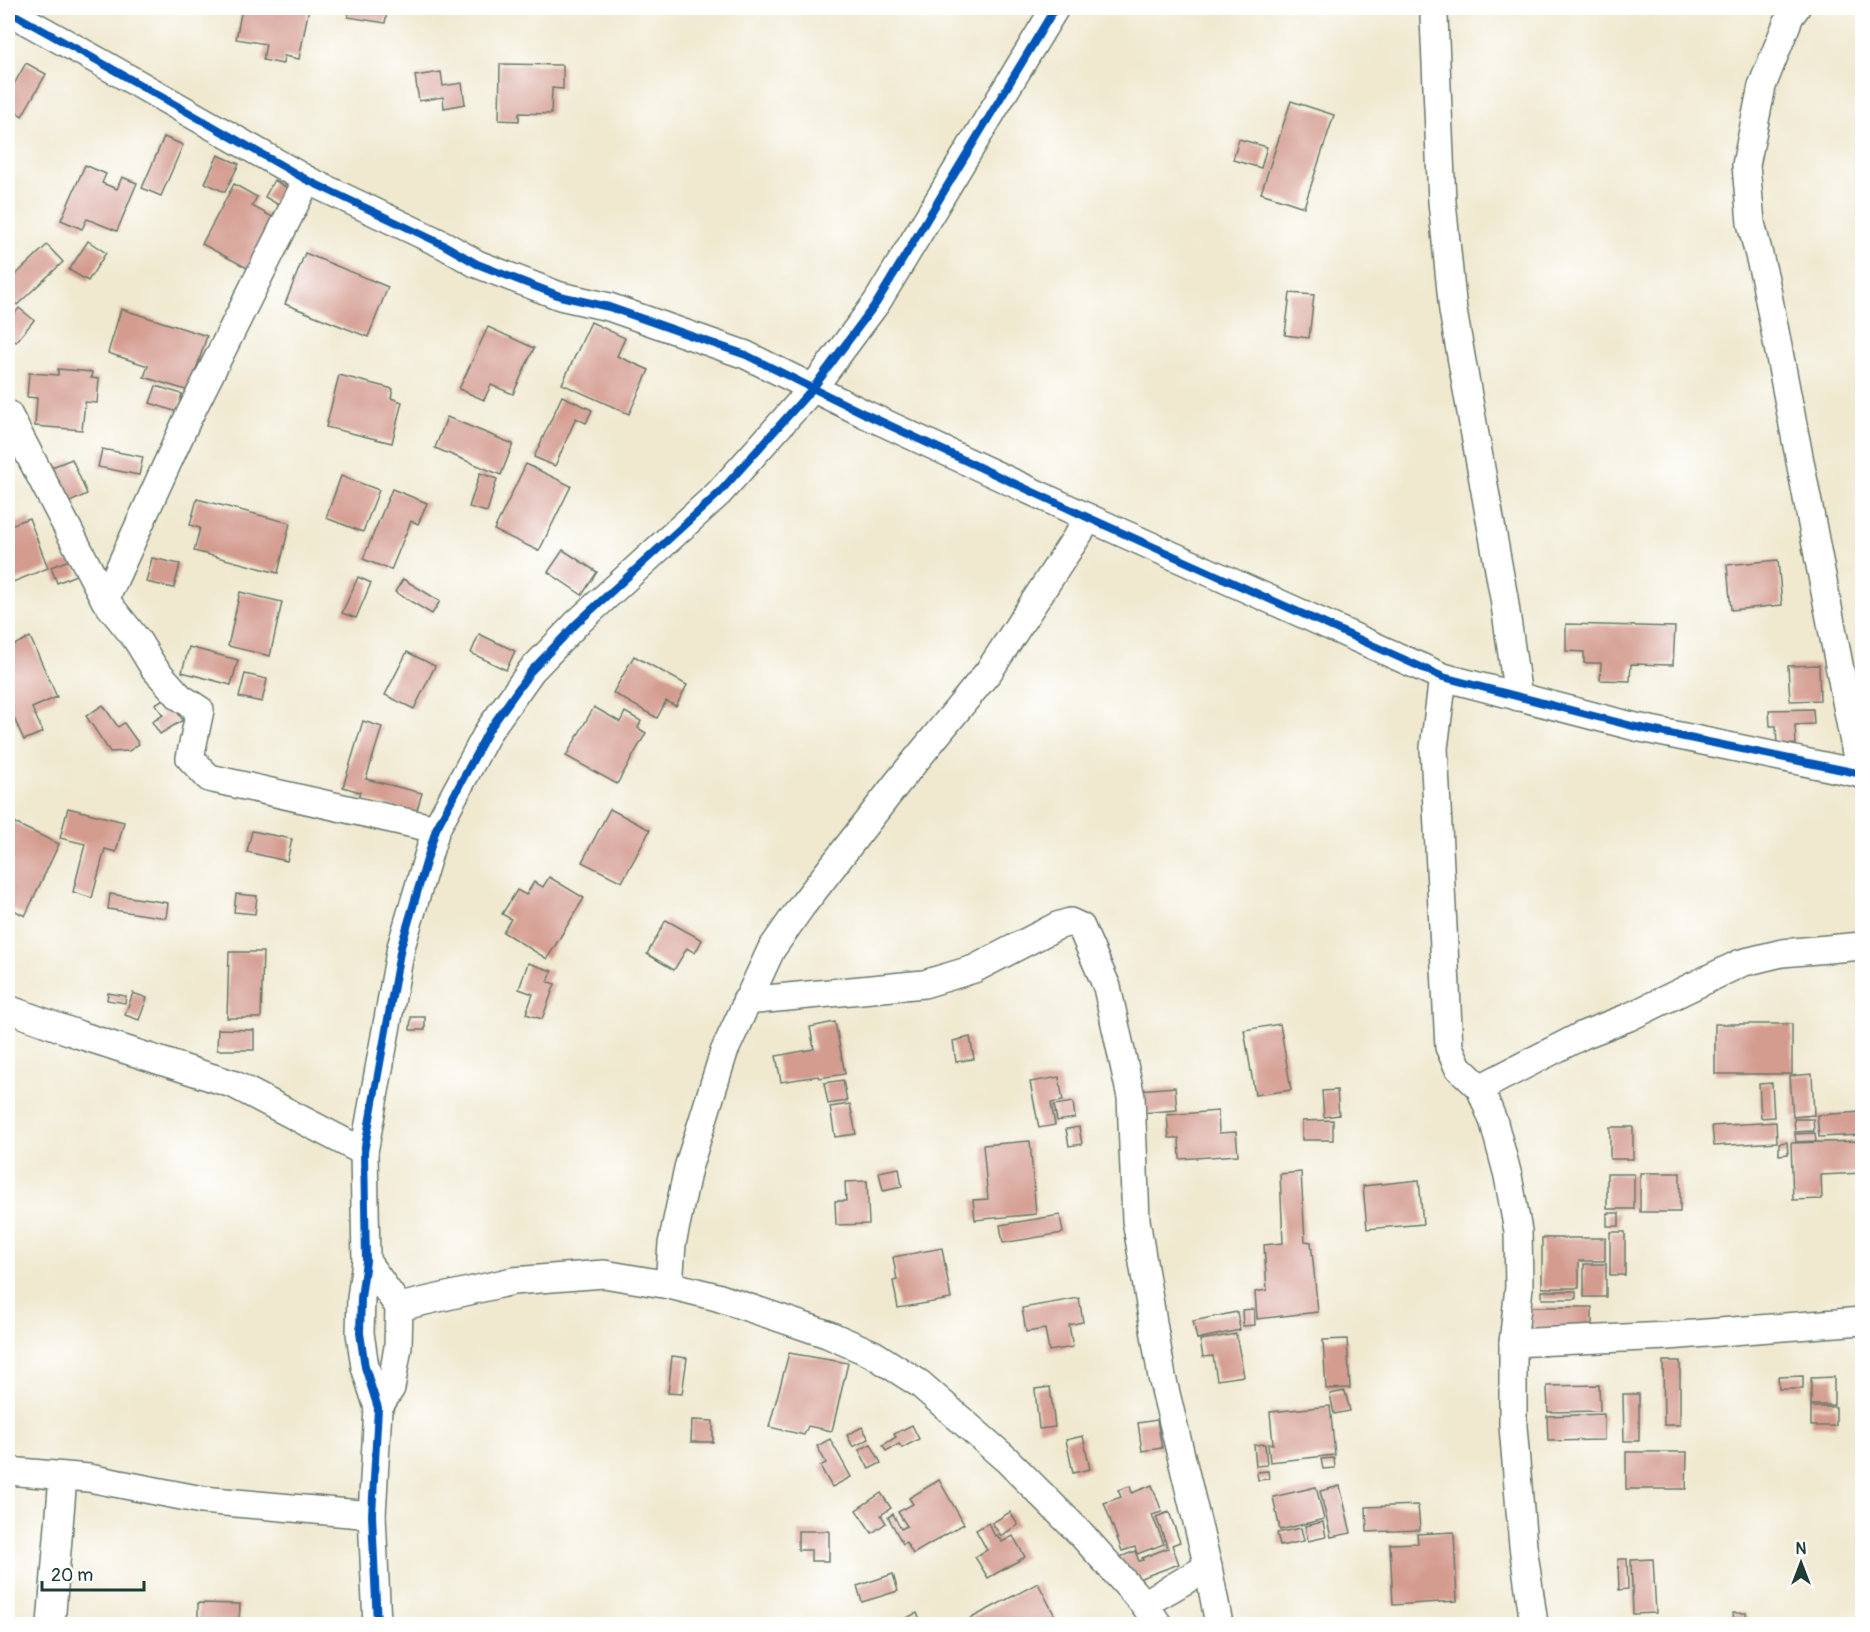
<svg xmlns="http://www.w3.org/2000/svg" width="1870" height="1632" font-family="Pangolin,sans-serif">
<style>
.building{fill:#d49b8f}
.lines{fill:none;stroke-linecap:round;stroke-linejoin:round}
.street-casing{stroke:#68796b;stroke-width:30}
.street{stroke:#fff;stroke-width:27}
.cycleway-casing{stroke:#fff;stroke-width:11}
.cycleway{stroke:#0057b8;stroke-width:8}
</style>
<rect width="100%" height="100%" fill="#fff"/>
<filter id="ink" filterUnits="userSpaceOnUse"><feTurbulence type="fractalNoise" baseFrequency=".0167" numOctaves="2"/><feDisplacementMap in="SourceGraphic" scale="12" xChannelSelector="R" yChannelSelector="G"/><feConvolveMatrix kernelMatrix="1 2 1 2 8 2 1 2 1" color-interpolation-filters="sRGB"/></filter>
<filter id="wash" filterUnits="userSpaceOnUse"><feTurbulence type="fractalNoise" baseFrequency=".008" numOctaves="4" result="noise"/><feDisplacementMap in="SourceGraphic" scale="24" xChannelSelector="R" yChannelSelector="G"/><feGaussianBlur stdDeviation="1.35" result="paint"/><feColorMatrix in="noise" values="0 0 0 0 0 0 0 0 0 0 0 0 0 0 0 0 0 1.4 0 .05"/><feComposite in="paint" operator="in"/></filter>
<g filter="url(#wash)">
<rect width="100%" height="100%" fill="#f0e9d0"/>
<g id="blocks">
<g class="building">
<polygon points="242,8 309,8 299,59 284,56 283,64 263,60 266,44 236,39"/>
<polygon points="350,8 388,8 385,23 348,17"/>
<polygon points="26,63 46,74 22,116 8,107 8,95"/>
<polygon points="500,64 563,65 563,89 552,88 551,114 519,113 519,121 499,120"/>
<polygon points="441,72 443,86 462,83 465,104 444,108 443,97 419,101 415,76"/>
<polygon points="1291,101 1334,115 1304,207 1261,193"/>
<polygon points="164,137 183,145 161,196 142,188"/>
<polygon points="1239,139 1267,147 1261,168 1233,160"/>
<polygon points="218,155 239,164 225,192 205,183"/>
<polygon points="85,165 106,174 102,183 117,189 122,177 137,183 117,231 87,219 82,229 61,220"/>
<polygon points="274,180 293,191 284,208 265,197"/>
<polygon points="234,184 257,197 252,206 276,219 249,269 202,244"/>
<polygon points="88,241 106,253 88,281 69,270"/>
<polygon points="47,245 63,262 17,305 8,295 8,282"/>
<polygon points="305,253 388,287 368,337 285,304"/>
<polygon points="1290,293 1314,295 1309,338 1285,335"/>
<polygon points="19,308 34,320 16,342 8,336 8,322"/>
<polygon points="121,309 207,336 189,391 144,377 148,366 108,353"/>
<polygon points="591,322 625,338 617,356 649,370 629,414 562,384"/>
<polygon points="488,327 534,348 513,394 491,385 484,400 459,389"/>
<polygon points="58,369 92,372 91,378 99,379 97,403 85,402 82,430 35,426 37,398 27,397 29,373 58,375"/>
<polygon points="339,375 393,389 391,398 402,402 392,443 326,427"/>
<polygon points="156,386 182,394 177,412 150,403"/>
<polygon points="562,396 592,410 586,423 576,418 555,466 534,457"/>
<polygon points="447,417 513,444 501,475 435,448"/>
<polygon points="102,449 143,457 139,475 98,467"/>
<polygon points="72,459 87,494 68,503 52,467"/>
<polygon points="526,464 571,486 539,551 494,530"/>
<polygon points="480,473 497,479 487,512 469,507"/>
<polygon points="341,476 379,490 363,532 326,518"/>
<polygon points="392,489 427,503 418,524 411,521 391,570 363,559"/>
<polygon points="197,499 290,523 278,573 194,551 200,528 190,525"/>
<polygon points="29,518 48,568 8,584 8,526"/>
<polygon points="563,550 597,572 582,595 548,572"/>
<polygon points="152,558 180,564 174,588 146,582"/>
<polygon points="72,559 78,574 57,583 51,567"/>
<polygon points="1778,560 1782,605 1731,610 1727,565"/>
<polygon points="358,577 371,583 356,618 342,613"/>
<polygon points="403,579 440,601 432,614 395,592"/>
<polygon points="240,592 282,602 270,656 228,646"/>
<polygon points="1566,624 1675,627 1673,665 1631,664 1630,681 1600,680 1601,663 1584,663 1584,652 1566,651"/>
<polygon points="479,634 515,651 506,670 471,653"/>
<polygon points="30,637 57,697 32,708 43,732 24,740 8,705 8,648"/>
<polygon points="189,647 238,660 231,685 182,672"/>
<polygon points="407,652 435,666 414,709 385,695"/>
<polygon points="634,656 687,685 676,706 666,701 657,718 613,693"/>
<polygon points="1819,665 1820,700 1790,701 1788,666"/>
<polygon points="245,674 267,679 262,702 239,697"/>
<polygon points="167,697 183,720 160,734 152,722 163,715 155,704"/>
<polygon points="103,705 118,727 124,723 139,744 129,751 110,752 86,716"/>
<polygon points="594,707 620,722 625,712 641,721 638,728 646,733 617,784 566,756"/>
<polygon points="1813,709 1814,724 1795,725 1796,744 1777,745 1776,726 1770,726 1769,710"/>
<polygon points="363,721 382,727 366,779 422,793 416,813 358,798 360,792 343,787"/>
<polygon points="68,808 124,822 116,852 105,849 92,898 73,892 85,844 60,838"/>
<polygon points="610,809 650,830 622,882 582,862"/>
<polygon points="8,820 59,844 25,916 8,907"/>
<polygon points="252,831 292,839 287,861 247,852"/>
<polygon points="549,877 584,898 547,959 503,932 511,919 502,914 517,890 526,895 534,882 543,887"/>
<polygon points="110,894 168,903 166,918 108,909"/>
<polygon points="236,894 257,896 255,914 234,912"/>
<polygon points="666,920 702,940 695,953 687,948 674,970 647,954"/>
<polygon points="229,952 263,952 261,1018 227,1018"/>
<polygon points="528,963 552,971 548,982 555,984 542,1019 526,1014 533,994 519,989"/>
<polygon points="108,993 126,996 125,1003 107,1000"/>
<polygon points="133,993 147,998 139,1020 125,1015"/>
<polygon points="411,1017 425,1017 425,1030 410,1030"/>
<polygon points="835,1022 845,1074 819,1078 818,1076 781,1082 776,1056 814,1049 810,1027"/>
<polygon points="1280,1024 1291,1090 1255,1095 1244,1030"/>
<rect x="1715" y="1024" width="77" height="50"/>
<polygon points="218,1029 254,1030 254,1050 217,1050"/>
<polygon points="970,1037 974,1059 956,1062 953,1041"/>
<polygon points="1812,1074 1814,1115 1793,1117 1790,1076"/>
<polygon points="1059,1077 1063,1101 1051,1103 1055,1125 1039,1128 1030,1082"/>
<polygon points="843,1080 847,1101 828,1104 824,1083"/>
<polygon points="1772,1083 1774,1117 1761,1118 1759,1084"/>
<polygon points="1175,1087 1177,1110 1140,1113 1139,1090"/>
<polygon points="1337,1090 1339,1115 1324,1117 1322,1091"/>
<polygon points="1073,1102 1075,1118 1057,1121 1054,1105"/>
<polygon points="850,1104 856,1134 835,1137 830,1107"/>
<polygon points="1218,1111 1219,1133 1236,1132 1238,1155 1180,1159 1179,1138 1169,1138 1167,1115"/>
<polygon points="1862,1112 1862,1135 1819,1137 1817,1115"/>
<polygon points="1794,1119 1813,1119 1814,1131 1795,1132"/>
<polygon points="1333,1120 1333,1140 1302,1140 1302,1121"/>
<polygon points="1776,1122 1777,1142 1714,1146 1712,1126"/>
<polygon points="1079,1127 1082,1144 1069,1146 1066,1129"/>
<rect x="1610" y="1127" width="23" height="32"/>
<polygon points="1815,1133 1816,1141 1796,1142 1795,1134"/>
<polygon points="1030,1141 1036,1214 975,1220 973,1200 988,1199 983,1145"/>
<polygon points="1862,1141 1862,1173 1821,1175 1822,1199 1793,1200 1791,1143"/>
<polygon points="1787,1142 1788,1154 1779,1155 1779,1143"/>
<polygon points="899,1168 902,1187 883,1191 879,1172"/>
<polygon points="1301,1172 1305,1241 1311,1242 1318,1312 1257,1319 1255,1292 1267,1290 1264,1245 1283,1243 1280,1174"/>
<rect x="1640" y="1173" width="40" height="39"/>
<rect x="1607" y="1174" width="27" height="35"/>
<polygon points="1419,1180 1423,1224 1367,1229 1363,1186"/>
<polygon points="867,1181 869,1224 836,1225 835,1201 846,1201 845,1182"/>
<rect x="1607" y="1213" width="12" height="13"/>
<polygon points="1060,1215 1063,1233 1003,1243 1000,1225"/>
<rect x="1610" y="1232" width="15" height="43"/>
<polygon points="1542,1238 1605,1238 1605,1261 1579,1261 1579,1288 1542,1288"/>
<polygon points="942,1248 951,1299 898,1308 893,1281 897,1280 893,1257"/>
<rect x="1584" y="1264" width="22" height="33"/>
<rect x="1542" y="1291" width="34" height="8"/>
<polygon points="1079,1298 1083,1322 1069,1325 1073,1347 1049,1351 1045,1329 1026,1332 1022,1308"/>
<rect x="1525" y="1307" width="67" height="23"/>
<polygon points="1254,1309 1255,1325 1243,1326 1242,1310"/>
<polygon points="1237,1312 1240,1330 1197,1339 1193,1321"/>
<polygon points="1236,1334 1244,1376 1217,1380 1213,1356 1203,1357 1200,1340"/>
<polygon points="1347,1339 1350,1388 1326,1389 1323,1340"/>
<polygon points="789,1353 848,1363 832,1431 808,1426 804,1435 769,1427"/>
<polygon points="672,1356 687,1358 682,1394 668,1393"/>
<polygon points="1663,1361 1680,1361 1680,1425 1664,1425"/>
<polygon points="1803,1376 1803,1389 1779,1389 1778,1377"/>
<polygon points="1834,1377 1834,1405 1811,1405 1811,1378"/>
<polygon points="1599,1385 1600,1411 1548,1412 1547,1386"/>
<polygon points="1050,1387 1055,1427 1039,1429 1035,1389"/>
<polygon points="1345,1391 1350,1411 1334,1414 1330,1394"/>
<polygon points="1623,1394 1639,1394 1639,1441 1624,1441"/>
<polygon points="1330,1406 1335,1455 1270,1462 1268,1444 1273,1444 1270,1412"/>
<rect x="1811" y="1407" width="25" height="19"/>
<polygon points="1604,1414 1604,1440 1548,1441 1547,1416"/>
<polygon points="692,1420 713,1421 713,1442 691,1442"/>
<polygon points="1157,1420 1162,1448 1142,1451 1138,1423"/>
<polygon points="912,1425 919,1439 902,1448 899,1444 886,1451 883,1445 896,1437 894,1434"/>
<polygon points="862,1427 869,1439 853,1447 847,1435"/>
<polygon points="1083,1436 1090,1469 1073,1473 1066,1440"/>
<polygon points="830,1439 851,1477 832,1487 820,1466 826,1463 817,1446"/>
<polygon points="871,1444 881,1463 869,1469 859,1450"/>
<polygon points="1265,1444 1267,1465 1256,1466 1254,1445"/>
<polygon points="1626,1452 1687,1452 1686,1489 1626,1489"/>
<polygon points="1334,1458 1335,1468 1323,1469 1321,1459"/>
<polygon points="1268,1471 1269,1479 1258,1480 1257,1472"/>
<polygon points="939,1480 964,1524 913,1554 906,1542 903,1544 888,1517 893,1514 901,1529 907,1526 898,1512 913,1504 909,1498"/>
<polygon points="1152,1485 1162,1512 1152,1515 1164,1544 1137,1554 1135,1547 1122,1551 1104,1503 1121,1497 1118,1490 1130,1486 1132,1493"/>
<polygon points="1340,1486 1351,1533 1331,1537 1320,1491"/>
<polygon points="1316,1487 1324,1519 1280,1530 1273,1497"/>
<polygon points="881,1493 891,1508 881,1515 886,1523 872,1533 856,1510"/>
<polygon points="1418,1505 1420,1530 1367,1532 1366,1507"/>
<polygon points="1010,1512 1018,1525 1001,1536 992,1523"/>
<polygon points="1169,1512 1180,1542 1172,1545 1179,1564 1130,1582 1115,1559 1135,1551 1139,1561 1143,1560 1142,1558 1168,1548 1156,1517"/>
<polygon points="1323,1522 1326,1537 1308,1541 1305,1526"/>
<polygon points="988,1523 995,1536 997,1535 1002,1542 1013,1536 1025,1557 988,1578 975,1557 987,1550 976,1530"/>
<polygon points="1301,1528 1304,1541 1280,1546 1277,1533"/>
<polygon points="798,1531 829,1531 829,1561 811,1561 811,1550 798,1550"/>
<polygon points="1454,1532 1457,1601 1393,1605 1390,1544 1418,1543 1417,1534"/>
<polygon points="1618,1559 1627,1559 1628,1589 1619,1590"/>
<polygon points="1653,1559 1656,1613 1633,1614 1631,1560"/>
<polygon points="893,1574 898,1591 862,1602 857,1586"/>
<polygon points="1038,1583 1059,1624 960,1624"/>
<polygon points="198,1603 240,1604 239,1624 198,1624"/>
<polygon points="917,1613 922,1624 899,1624 897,1622"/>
<polygon points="1733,1613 1746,1613 1747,1624 1734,1624"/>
</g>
</g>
</g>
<g filter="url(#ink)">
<use href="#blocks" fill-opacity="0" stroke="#68796b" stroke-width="1.5"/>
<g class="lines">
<defs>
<g id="street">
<polyline points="1435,8 1434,17 1442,202 1453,311 1504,598 1518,697"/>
<polyline points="1796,8 1790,16 1762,86 1746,165 1751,223 1765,279 1860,774"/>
<polyline points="8,11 100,62 307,180 444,245 477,264 560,296 609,307 746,355 865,414 1089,518 1443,677 1636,727 1862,774"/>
<polyline points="8,414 105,600 137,640 154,668 180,697 200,710 190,758 209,778 436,829"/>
<polyline points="105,600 187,420 307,180"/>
<polyline points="1443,677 1434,748 1449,1047 1458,1067 1480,1088 1494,1123 1508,1176 1518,1231 1519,1287 1513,1343 1513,1426 1523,1546 1534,1624"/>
<polyline points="746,1001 924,984 974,969 1057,926 1070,922 1081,927 1107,987 1131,1097 1136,1220 1162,1377 1208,1567 1219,1624"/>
<polyline points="8,1009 80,1035 235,1085 364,1152"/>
<polyline points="1480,1088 1583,1035 1629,1017 1741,963 1782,953 1862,946"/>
<polyline points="366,1261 399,1307 398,1347 391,1388 378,1408"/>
<polyline points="669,1285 672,1244 688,1168 724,1052 771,950 801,907 898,782 989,671 1089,518"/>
<polyline points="399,1307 513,1281 604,1274 669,1285 717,1297 827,1334 873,1354 920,1384 1007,1460 1081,1534 1144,1604 1158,1624"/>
<polyline points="1513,1343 1668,1336 1862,1321"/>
<polyline points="8,1471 89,1478 202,1500 372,1515"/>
<polyline points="1144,1604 1208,1567"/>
<polyline points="51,1624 63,1477"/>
<polyline points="377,1624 372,1515 378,1408 365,1367 360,1333 361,1298 366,1261 364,1152 401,947 436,829 489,730 531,671 576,624 719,493 813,388 877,302 1055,8"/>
</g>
</defs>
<use href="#street" class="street-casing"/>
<use href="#street" class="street"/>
<defs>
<g id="cycleway">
<polyline points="8,11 100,62 307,180 444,245 477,264 560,296 609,307 746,355 865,414 1089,518 1443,677 1636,727 1862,774"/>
<polyline points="377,1624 372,1515 378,1408 365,1367 360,1333 361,1298 366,1261 364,1152 401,947 436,829 489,730 531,671 576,624 719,493 813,388 877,302 1055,8"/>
</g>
</defs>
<use href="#cycleway" class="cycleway-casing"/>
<use href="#cycleway" class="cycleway"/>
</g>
</g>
<rect width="1870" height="1632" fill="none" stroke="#fff" stroke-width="30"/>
<g transform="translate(1801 1563)" stroke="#ffffff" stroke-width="4.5" paint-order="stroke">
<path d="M0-4.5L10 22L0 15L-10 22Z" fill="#1f3d34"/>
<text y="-9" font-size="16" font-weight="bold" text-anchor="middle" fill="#1f3d34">N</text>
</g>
<path d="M42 1581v9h102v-9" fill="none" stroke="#1f3d34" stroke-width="3"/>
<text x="51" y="1581" font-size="18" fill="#1f3d34" stroke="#ffffff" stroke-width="4.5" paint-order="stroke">20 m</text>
</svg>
